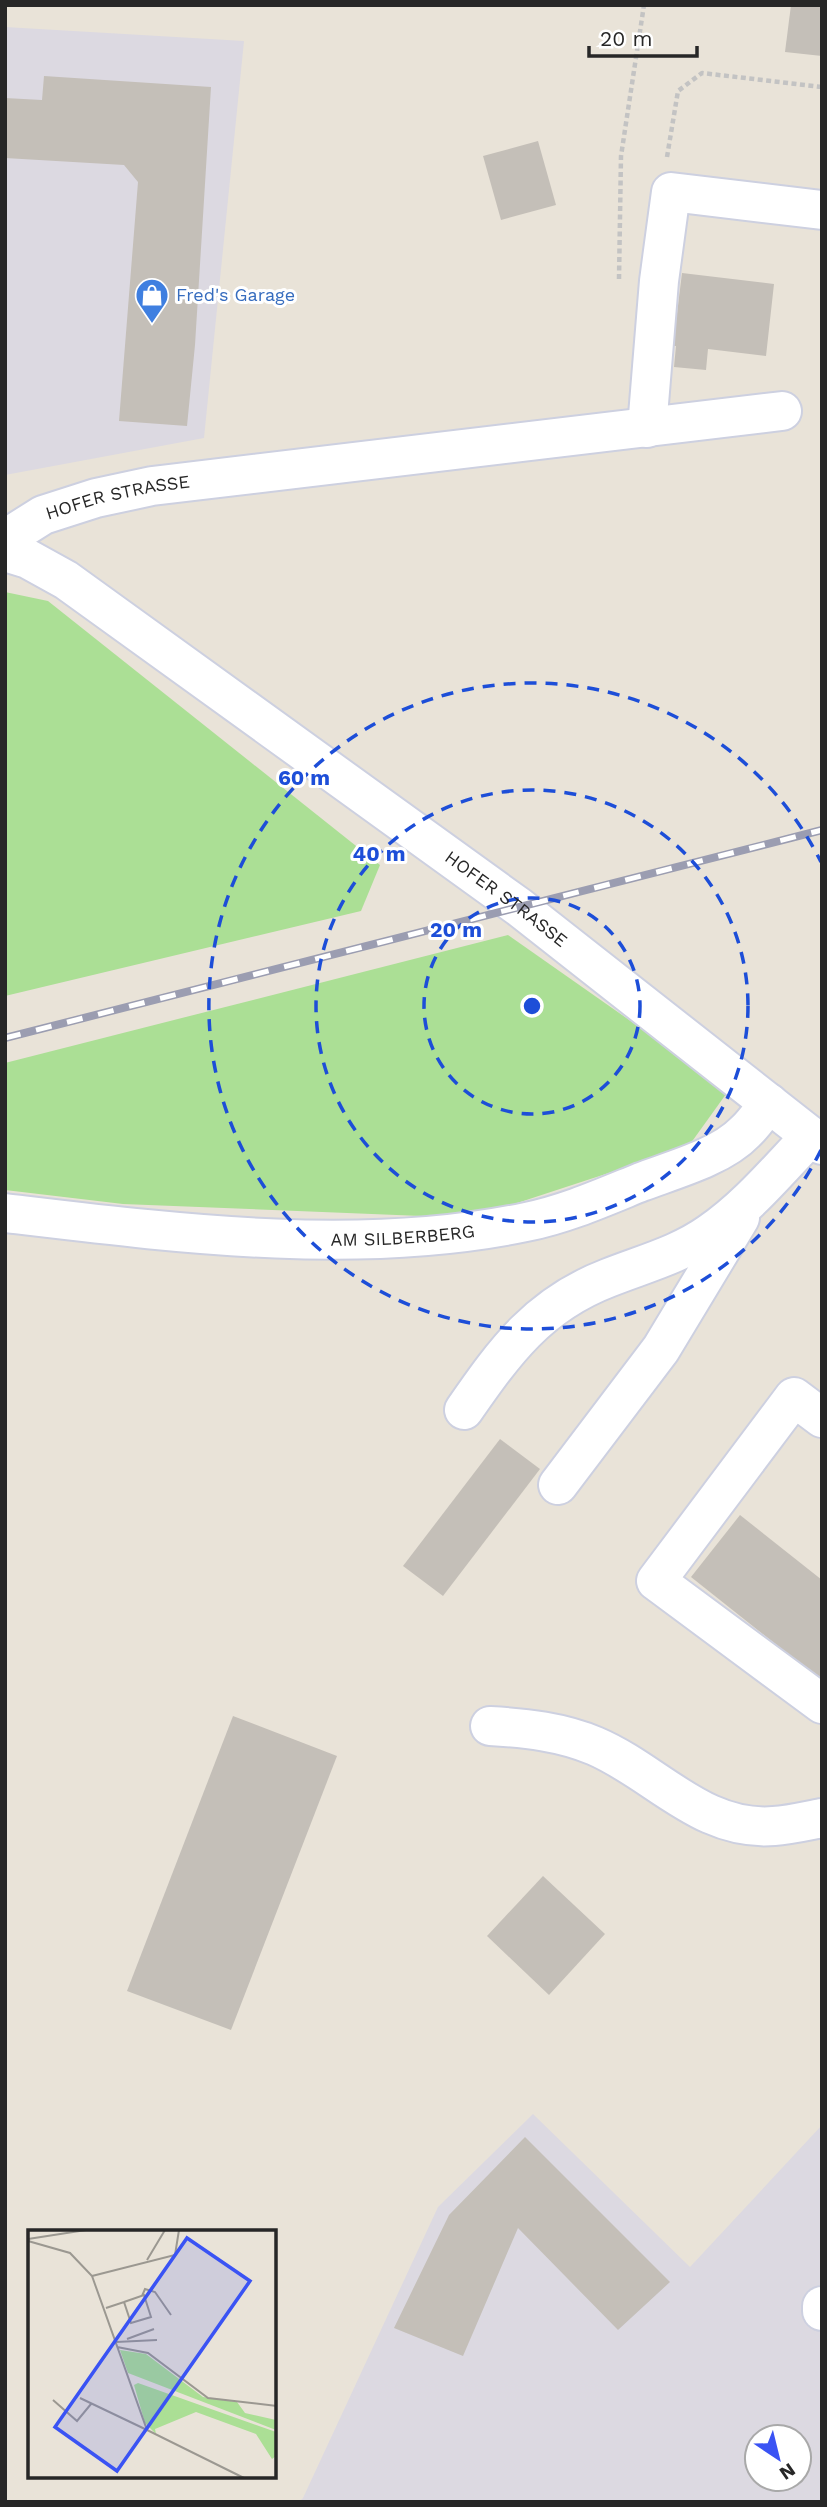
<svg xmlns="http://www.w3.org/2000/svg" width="827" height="2507" font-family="'Work Sans',sans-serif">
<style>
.industrial{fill:#dcd9e1;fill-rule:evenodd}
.green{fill:#abdf95}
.building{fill:#c4bfb8}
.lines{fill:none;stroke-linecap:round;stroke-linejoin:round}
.minor-casing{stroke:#cdd0e0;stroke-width:42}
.path{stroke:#c3c3c3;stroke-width:4.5;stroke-dasharray:5 3.5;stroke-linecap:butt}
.minor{stroke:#fff;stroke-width:38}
.rail-casing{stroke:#9b9db1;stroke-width:8}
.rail{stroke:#fff;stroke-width:5;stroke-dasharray:16;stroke-linecap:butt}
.ring{fill:none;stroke:#1d4ed8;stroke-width:3.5;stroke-dasharray:12 9}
.labels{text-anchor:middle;stroke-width:6;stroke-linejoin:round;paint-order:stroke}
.shop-label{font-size:18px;fill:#366cbe;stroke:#fff;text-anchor:start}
.street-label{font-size:18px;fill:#272727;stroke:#fff}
.inset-road{fill:none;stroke:#9b9891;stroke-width:2}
.view{fill:#3a53f4;fill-opacity:0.15;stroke:#3a53f4;stroke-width:3.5}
.inset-edge{fill:none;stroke:#272727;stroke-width:3.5}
.centre{fill:#1d4ed8;stroke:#fff;stroke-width:3.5}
.ring-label{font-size:21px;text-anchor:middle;font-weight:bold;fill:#1d4ed8;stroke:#fff;stroke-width:6;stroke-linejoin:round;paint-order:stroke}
</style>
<rect width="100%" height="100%" fill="#e9e3d8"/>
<g class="industrial">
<polygon points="5,27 244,41 204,438 5,475"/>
<path d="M533,2114L690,2267L822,2125V2502H299L303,2498L438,2207ZM757,2437H799V2479H757Z"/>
</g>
<g class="green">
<polygon points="5,592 48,601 380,865 361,911 5,996"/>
<polygon points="508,935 729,1090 688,1147 471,1218 123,1204 5,1190 5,1063"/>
</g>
<g class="building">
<polygon points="791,5 822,5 822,56 785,52"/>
<polygon points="44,76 211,87 195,345 187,426 119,421 138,182 124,165 5,158 5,98 42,100"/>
<polygon points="538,141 556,205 501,220 483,156"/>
<polygon points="682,273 774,284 766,356 708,349 706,370 674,367 676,346 673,346"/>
<polygon points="500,1439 540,1469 443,1596 403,1566"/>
<polygon points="740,1515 822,1580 822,1681 691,1577"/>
<polygon points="233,1716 337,1756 231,2030 127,1991"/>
<polygon points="543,1876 605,1934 549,1995 487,1936"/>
<polygon points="525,2137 670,2282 618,2330 518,2228 463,2356 394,2328 449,2215"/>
</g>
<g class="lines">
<defs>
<g id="minor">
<polyline points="647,428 659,281 671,192 822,210"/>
<path id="s1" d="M5,539L43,515L96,498L152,486L782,411"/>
<path id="s2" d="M5,552L28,559L66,580L519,907L822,1145"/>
<path id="s3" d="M5,1213C174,1233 358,1257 526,1222C566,1214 604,1197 641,1182C673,1170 721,1157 745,1132C754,1124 761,1113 769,1103"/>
<path d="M464,1410C505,1351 538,1305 608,1278C643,1264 679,1255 710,1233C748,1207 779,1169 811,1136"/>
<polyline points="822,1418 794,1397 656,1581 822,1704"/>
<polyline points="558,1485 661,1349 740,1218"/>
<path d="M490,1726C526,1728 562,1732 595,1746C656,1772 702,1832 774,1826C790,1825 806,1821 822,1818"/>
<polyline points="822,2306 822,2311"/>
</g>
</defs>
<use href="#minor" class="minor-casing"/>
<g class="path">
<polyline points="667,157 678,91 702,73 822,87"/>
<polyline points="619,279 621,156 644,5"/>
</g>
<use href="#minor" class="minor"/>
<defs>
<polyline id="rail" points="5,1038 822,830"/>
</defs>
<use href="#rail" class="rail-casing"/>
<use href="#rail" class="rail"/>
</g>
<g class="ring">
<circle cx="532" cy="1006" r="108"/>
<circle cx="532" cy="1006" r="216"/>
<path d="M821 1150A323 323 0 1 1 821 862"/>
</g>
<defs>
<symbol id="shop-pin" viewBox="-11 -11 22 30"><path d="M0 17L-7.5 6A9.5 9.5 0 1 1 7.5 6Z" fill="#3f7fe0" stroke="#fff"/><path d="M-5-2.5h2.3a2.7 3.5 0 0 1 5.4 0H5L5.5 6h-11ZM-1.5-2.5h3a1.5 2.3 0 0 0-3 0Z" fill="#fff"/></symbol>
</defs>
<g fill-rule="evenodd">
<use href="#shop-pin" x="133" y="276" width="38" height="52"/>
</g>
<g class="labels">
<g class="shop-label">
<text x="176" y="301">Fred's Garage</text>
</g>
<g class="street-label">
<text dy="6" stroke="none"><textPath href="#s1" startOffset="122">HOFER STRASSE</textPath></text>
<text dy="6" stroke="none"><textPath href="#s2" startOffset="611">HOFER STRASSE</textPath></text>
<text dy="6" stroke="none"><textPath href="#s3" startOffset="399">AM SILBERBERG</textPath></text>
</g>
</g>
<g transform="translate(28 2230)">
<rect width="248" height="248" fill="#e9e3d8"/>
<path d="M92,120L118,124L175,167L209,172L217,183L248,190V200L100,143ZM110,153L248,202V226L244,229L228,204L168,182L127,199L128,204L117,193L106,155Z" fill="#abdf95"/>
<path class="inset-road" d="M0,9L58,0M0,11L42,23L64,46L119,200L216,248M119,30L137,0M64,46L147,25L151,0M114,66L117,59L127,62L143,85M78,78L96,72L103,93L123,87L116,65L96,72M99,109L126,99M88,112L129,110M89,117L120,123L180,168L249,176M52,168L119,200M25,170L49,191L63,174"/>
<path class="view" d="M159,8L222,51L89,241L27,197Z"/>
<rect width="248" height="248" class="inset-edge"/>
</g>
<circle cx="532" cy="1006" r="10" class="centre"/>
<g class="ring-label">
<text x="304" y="785">60 m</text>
<text x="379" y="861">40 m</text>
<text x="456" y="937">20 m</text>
</g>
<rect width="827" height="2507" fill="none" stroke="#272727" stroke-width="14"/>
<g transform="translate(778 2458) rotate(145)"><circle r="33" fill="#ffffff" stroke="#a9a9a9" stroke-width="2"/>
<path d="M0-5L12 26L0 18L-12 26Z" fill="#3a53f4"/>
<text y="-10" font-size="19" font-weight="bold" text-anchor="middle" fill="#272727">N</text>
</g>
<path d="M589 46v10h108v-10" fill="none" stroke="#272727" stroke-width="3.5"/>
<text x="600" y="46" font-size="21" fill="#272727" stroke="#ffffff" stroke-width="5" paint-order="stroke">20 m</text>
</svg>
